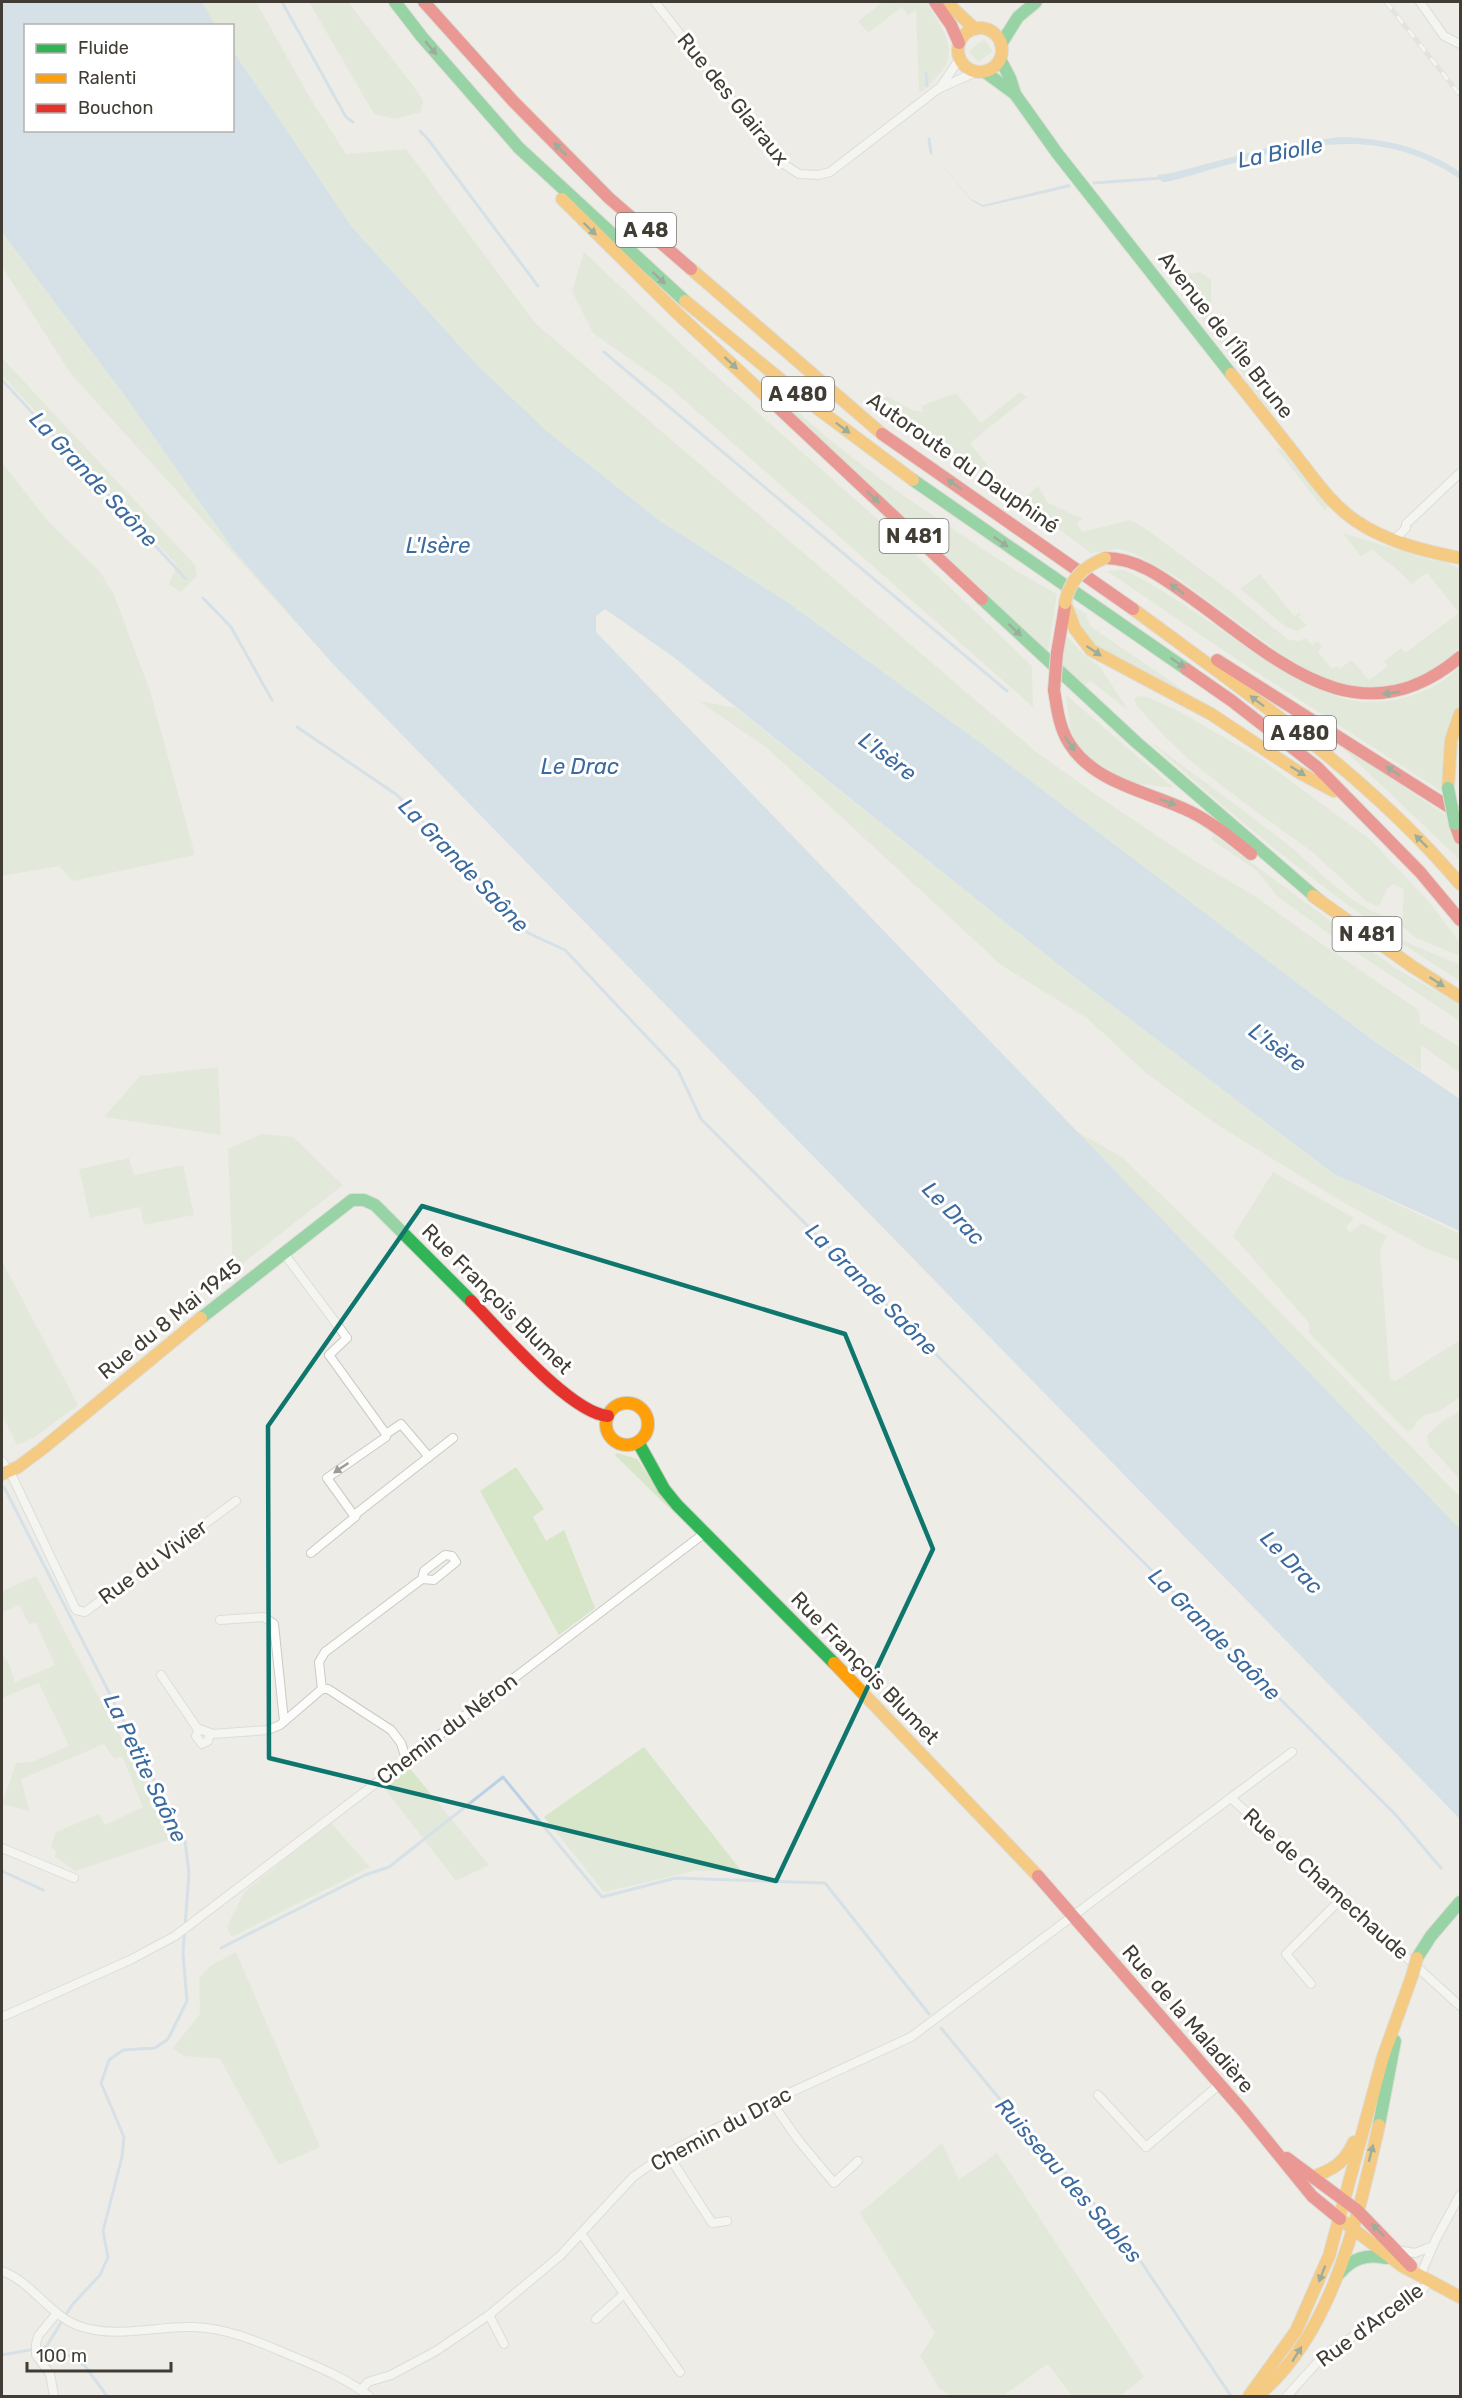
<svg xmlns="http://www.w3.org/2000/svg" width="1462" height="2398" font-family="Rubik,sans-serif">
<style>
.green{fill:#d7e5c9}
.water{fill:#bbd1e6}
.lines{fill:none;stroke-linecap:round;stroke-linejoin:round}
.stream{stroke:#bbd1e6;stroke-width:3}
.street-casing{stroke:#cbc9c5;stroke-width:10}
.fast-casing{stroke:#cbc9be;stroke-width:14}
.slow-casing{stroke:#cbc9be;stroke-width:14}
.jam-casing{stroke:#cbc9be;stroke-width:14}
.street{stroke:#fcfcfb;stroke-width:8}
.fast{stroke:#30b455;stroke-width:12}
.slow{stroke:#ff9f0a;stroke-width:12}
.jam{stroke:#e5322d;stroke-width:12}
.rail-casing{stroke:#d8d8d7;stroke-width:5}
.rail{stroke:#fff;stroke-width:3;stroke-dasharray:9;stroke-linecap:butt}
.fast-bridge-casing{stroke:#cbc9be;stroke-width:14;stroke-linecap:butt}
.slow-bridge-casing{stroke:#cbc9be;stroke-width:14;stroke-linecap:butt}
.jam-bridge-casing{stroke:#cbc9be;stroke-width:14;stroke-linecap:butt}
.fast-bridge{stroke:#30b455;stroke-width:12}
.slow-bridge{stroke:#ff9f0a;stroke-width:12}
.jam-bridge{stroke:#e5322d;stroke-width:12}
.oneway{fill:#3c613f}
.oneway2{fill:#9e9c98}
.marked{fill:none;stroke:#0f766e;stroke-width:4.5;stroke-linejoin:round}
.labels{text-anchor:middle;stroke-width:6;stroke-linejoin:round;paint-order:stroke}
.shield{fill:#fff;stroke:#7a7772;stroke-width:1.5}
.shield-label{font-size:20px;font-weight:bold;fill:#413d35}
.street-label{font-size:21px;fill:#413d35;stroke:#fff}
.water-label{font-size:22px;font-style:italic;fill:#3b6a9f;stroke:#fff}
</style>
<rect width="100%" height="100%" fill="#edece7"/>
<g class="green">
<polygon points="191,2 256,2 310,98 346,154 406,149 535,323 1035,751 1102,799 1193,860 1255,896 1310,936 1419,1010 1420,1023 1460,1047 1460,1073 1421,1045 1421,1071 1370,1038 982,744 787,602 660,521 549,433 477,365 352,227 233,51 232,26 215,25 210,17"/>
<polygon points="309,2 348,2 415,88 423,101 421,112 396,119 374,114"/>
<path d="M883,2H926C951,43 964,56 921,92L919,90L916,10L908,15L902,7L868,33L858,21Z"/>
<polygon points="984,39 993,51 978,62 969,51"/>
<polygon points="2,220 212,495 346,678 71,374 2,267"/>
<polygon points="584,252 694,356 892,532 1032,666 1033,707 668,386 593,333 572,291"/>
<polygon points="1200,272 1211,280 1211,310 1217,323 1279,403 1270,411 1186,296 1183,282 1187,274"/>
<polygon points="2,358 195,565 197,576 180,592 169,584 177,565 2,375"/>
<path d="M758,378L797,405L796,410C842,452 890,487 941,521C979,547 1016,572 1057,594L1048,652L837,455Z"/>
<polygon points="1020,392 1027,397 970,443 1001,483 999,484 880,402 887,396 912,410 923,412 921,406 956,393 981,423"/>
<polygon points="1276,448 1281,449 1328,505 1325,511"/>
<polygon points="2,462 45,518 101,573 114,595 150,691 195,855 73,881 59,866 2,876"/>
<path d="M1038,486L1048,503L1083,519L1077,522L1082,532L1130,520L1143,527L1226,588L1287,639L1298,641L1306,638L1312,645L1318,641L1322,647L1318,652L1332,669L1337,666L1339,669L1352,660L1369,680L1388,666L1384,661L1401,648L1405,653L1459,613L1427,573L1411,584C1400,569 1385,562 1372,549L1361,556L1343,533L1431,560L1445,562L1460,569V646L1448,663L1432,673L1382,690L1351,687L1315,676L1270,646L1175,576L1133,553L1118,549L1091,553L1021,501Z"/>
<path d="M1125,570C1185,600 1237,645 1296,677C1311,684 1326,693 1342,698C1382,709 1432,696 1460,666V703L1453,725L1444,793L1227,653L1107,571Z"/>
<polygon points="1260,574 1294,616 1300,612 1301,614 1298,617 1307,625 1297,631 1286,627 1240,589"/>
<polygon points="1074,606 1086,614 1090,626 1192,696 1088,641 1074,618"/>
<polygon points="1066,635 1081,652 1099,666 1129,711 1091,681 1085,685 1063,666"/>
<polygon points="1066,695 1174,788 1132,783 1088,757 1071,735"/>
<polygon points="1138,696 1147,697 1177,710 1261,759 1371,840 1430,903 1460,943 1460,956 1414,937 1402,926 1404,889 1393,884 1387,889 1380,904 1375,906 1366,901 1311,851 1247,805 1193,763 1167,739 1137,706 1134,700"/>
<polygon points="699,701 736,708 1060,966 1334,1174 1460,1234 1460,1261 1427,1249 1336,1198 1216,1124 1146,1073 1088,1019 1001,965 767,748"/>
<path d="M1147,739C1192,773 1238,806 1282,840C1313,864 1352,909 1389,917L1392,927L1404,941L1460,965V981C1348,911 1245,828 1147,739Z"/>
<polygon points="1336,742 1446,815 1460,848 1460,860"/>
<polygon points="1214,835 1392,966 1460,1005 1460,1021 1340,942 1277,896 1257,871 1211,839"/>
<polygon points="218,1067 221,1135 104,1117 140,1076"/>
<polygon points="1076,1131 1122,1157 1241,1272 1460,1497 1460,1529"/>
<polygon points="262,1134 293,1137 343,1185 233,1271 228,1149"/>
<polygon points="129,1158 134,1175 183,1165 194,1215 144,1225 140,1207 90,1218 79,1169"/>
<polygon points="1273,1172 1354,1218 1346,1227 1350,1232 1362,1223 1387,1236 1380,1249 1390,1379 1395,1381 1460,1340 1460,1397 1440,1411 1425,1415 1416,1422 1414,1427 1408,1432 1309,1333 1309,1323 1233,1236"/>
<polygon points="2,1261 78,1405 35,1437 17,1445 2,1415"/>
<polygon points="1460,1411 1460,1479 1429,1446 1427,1435 1444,1420"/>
<polygon points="617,1453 637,1459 671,1510 615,1455"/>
<polygon points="516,1467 544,1509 533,1517 546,1541 564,1530 595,1608 559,1635 480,1491"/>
<polygon points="36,1576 109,1717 164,1809 175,1838 76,1871 55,1857 56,1851 51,1846 56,1832 99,1814 105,1825 143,1807 122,1756 114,1759 104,1744 21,1779 29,1811 2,1804 16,1763 32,1762 69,1746 39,1683 2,1698 2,1653 8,1662 15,1682 55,1665 36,1623 29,1624 19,1605 2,1613 2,1591"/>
<polygon points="644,1747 739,1868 741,1870 694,1871 604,1892 544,1817"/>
<polygon points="407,1765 489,1865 456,1881 382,1785"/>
<polygon points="331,1823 370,1867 232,1937 227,1927 245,1891"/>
<polygon points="236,1952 320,2147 279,2165 220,2059 184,2056 173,2048 200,2014 199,1978 210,1966"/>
<polygon points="942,2143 959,2180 997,2153 1144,2377 1120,2396 1072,2396 1048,2364 1002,2396 951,2396 939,2388 920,2356 935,2333 860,2213"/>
</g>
<g class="water">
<polygon points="2,2 202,2 215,25 26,26 26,130 232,130 233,51 352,227 477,365 549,433 660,521 787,602 982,744 1370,1038 1460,1099 1460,1231 1334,1174 1060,966 672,656 605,609 596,616 596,632 1460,1529 1460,1819 331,662 233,549 128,400 2,232"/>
<path d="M1340,137C1384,138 1423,147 1460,172V179C1383,126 1307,143 1223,166C1204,171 1185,178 1166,182H1162L1157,175L1172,173L1274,146Z"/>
<polygon points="930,151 971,199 983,205 1069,184 1071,187 983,207 972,201"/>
</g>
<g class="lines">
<g class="stream">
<polyline points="282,2 346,117 353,122"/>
<polyline points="926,73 927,86"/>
<polyline points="420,131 427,138 538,286"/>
<polyline points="929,139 931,153"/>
<polyline points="1094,183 1162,178"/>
<polyline points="604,352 1007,691"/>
<polyline points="2,380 186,579"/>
<polyline points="203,598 231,627 272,700"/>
<polyline points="297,727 397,795 498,898 528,933 565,950 678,1070 701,1119 1395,1814 1441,1868"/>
<polyline points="4,1487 185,1841 189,1873 183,1953 187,2001 168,2039 155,2048 123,2050 109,2060 101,2083 124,2137 122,2157 103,2231 108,2257 100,2275 72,2305 46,2347 73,2357 85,2366 107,2396"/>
<polyline points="2,1871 43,1890"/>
<polyline points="221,1948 365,1875 389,1867 503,1777 602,1897 676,1878 825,1883 929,2014"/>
<polyline points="941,2028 1022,2126 1123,2235 1231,2396"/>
<polyline points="2,2355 46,2347"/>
</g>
<defs>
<g id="street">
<polyline points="655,2 762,139 779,161 799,174 818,175 830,172 938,89 976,72"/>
<polyline points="1420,2 1444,36 1460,44"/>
<polyline points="940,88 960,58"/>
<polyline points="1394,540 1406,528 1406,524 1460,473"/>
<polyline points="283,1252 347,1338 329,1355 386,1434 401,1424 429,1457"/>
<polyline points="2,1461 13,1478 76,1610 85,1612 236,1501"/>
<polyline points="355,1517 327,1478 386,1437 386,1434"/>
<polyline points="311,1553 355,1517 357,1513 453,1438"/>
<polyline points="220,1620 264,1617 274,1624 284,1721"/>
<polyline points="161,1675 197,1728 213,1734 268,1730 280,1725 322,1689 328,1689 391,1730 401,1743 406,1759"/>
<polyline points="322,1689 319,1662 325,1652 422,1579 434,1580 456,1562 452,1556 445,1555 424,1571 422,1579"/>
<polyline points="199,1729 196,1736 202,1744 208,1741 210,1733"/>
<polyline points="1231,1798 1460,2006"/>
<polyline points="2,1848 74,1878"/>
<polyline points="1311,1984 1286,1954 1342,1898"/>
<polyline points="2,2017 130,1960 175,1936 706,1532"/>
<polyline points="1098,2095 1146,2147 1220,2084"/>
<polyline points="771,2101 799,2141 834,2183 858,2161"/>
<polyline points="667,2153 712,2223 727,2221"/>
<polyline points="582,2235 680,2372"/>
<polyline points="1397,2250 1415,2253 1433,2246"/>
<path d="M2,2271C32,2282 49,2315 79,2326C117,2339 155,2326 193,2327C230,2328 263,2344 297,2358C323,2369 347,2379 369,2396"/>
<polyline points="1420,2276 1436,2239 1460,2195"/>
<polyline points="489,2315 504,2344"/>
<polyline points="596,2319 624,2294"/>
<polyline points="361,2390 368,2382 391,2375 436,2351 489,2315 560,2256 633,2177 667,2153 759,2107 911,2037 1292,1752"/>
<polyline points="54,2396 50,2374 36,2355 36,2344 38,2336 57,2313"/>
<polyline points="1287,2396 1324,2355 1418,2295 1430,2281"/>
</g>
<g id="fast">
<polyline points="395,2 422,37 519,148 685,301"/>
<polyline points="1001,44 1018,17 1036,2"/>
<polyline points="1000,59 1010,78 1015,94 1057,153 1231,374"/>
<polyline points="985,72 1015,94"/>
<polyline points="913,480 1186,669"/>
<polyline points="982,599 1136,742 1320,901"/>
<polyline points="201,1318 352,1200 364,1200 375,1205 471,1301"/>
<polyline points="638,1442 664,1489 677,1505 834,1663"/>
<polyline points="1417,1958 1431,1936 1460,1902"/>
<polyline points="1379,2125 1395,2041"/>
<path d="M1339,2274C1352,2258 1366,2254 1386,2258"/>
</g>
<g id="slow">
<polyline points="946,2 975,29"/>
<circle cx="980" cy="50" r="22"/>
<polyline points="562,199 676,312 769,399"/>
<polyline points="691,269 882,434"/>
<polyline points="685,301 798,394 913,480"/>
<path d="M1231,374C1253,401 1275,429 1297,457C1315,480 1332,505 1356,521C1387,542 1424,551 1460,558"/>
<polyline points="1065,603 1075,629 1091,650 1211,714 1300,773 1334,791"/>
<path d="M1133,609C1248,694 1367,774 1460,884"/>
<polyline points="1448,788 1451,740 1460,714"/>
<polyline points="1313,896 1413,967 1460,997"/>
<circle cx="627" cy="1424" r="21"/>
<polyline points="2,1474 18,1467 42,1449 201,1318"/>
<polyline points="834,1663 1038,1876"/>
<path d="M1310,2178C1332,2170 1344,2164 1354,2142"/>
<polyline points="1340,2219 1402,2266 1460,2297"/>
<polyline points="1249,2396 1296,2331 1329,2256 1383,2057 1412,1976"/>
<path d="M1257,2396C1333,2335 1358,2216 1379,2125"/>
</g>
<g id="jam">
<polyline points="424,2 513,101 609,198 691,269"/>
<polyline points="935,2 951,25 959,43"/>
<polyline points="769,399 982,599"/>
<polyline points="882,434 1133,609"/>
<path d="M1105,558C1136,558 1162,577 1187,595C1274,656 1356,744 1460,657"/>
<polyline points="1057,653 1065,606"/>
<polyline points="1217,660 1460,814"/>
<polyline points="1186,669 1232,701 1317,767 1420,872 1460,920"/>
<path d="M1054,690C1057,708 1059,727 1069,743C1094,784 1151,792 1191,812C1213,823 1232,839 1251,854"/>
<polyline points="1455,824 1460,838"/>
<path d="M471,1301C500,1330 570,1413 608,1416"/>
<polyline points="1038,1876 1243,2111 1312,2196 1340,2219"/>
<polyline points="1287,2158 1357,2210 1411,2266"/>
</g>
</defs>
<use href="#street" class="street-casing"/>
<use href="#fast" class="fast-casing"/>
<use href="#slow" class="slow-casing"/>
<use href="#jam" class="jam-casing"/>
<use href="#street" class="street"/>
<use href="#fast" class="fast"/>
<use href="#slow" class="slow"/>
<use href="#jam" class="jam"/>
<defs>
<polyline id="rail" points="1386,2 1460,95"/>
</defs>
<use href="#rail" class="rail-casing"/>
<use href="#rail" class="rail"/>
<defs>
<polyline id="fast-bridge" points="1448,788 1455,824"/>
<g id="slow-bridge">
<path d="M1065,603C1070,579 1083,567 1105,558"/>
<polyline points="1412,1976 1417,1958"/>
</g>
<polyline id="jam-bridge" points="1054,690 1057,653"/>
</defs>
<use href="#fast-bridge" class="fast-bridge-casing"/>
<use href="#slow-bridge" class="slow-bridge-casing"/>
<use href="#jam-bridge" class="jam-bridge-casing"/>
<use href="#fast-bridge" class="fast-bridge"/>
<use href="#slow-bridge" class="slow-bridge"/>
<use href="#jam-bridge" class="jam-bridge"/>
</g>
<defs><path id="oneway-solid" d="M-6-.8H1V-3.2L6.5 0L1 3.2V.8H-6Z" transform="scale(1.5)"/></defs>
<g class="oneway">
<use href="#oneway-solid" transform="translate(431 48) rotate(50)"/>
<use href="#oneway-solid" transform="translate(560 149) rotate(-135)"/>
<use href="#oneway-solid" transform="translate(590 229) rotate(44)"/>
<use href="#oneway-solid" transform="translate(659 278) rotate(43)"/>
<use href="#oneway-solid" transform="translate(731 363) rotate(43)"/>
<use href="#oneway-solid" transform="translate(843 428) rotate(37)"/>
<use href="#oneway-solid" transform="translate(954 484) rotate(-146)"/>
<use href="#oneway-solid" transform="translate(873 497) rotate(43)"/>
<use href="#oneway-solid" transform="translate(1001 542) rotate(35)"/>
<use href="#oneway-solid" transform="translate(1177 589) rotate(-145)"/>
<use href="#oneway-solid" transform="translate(1015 630) rotate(43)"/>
<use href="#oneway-solid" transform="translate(1094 651) rotate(34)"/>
<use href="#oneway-solid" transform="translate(1178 663) rotate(35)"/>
<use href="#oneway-solid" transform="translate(1391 693) rotate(172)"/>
<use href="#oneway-solid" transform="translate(1257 701) rotate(-143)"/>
<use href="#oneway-solid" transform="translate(1070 744) rotate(55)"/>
<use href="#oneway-solid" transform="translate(1298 771) rotate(32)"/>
<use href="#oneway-solid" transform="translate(1393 771) rotate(-148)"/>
<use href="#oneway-solid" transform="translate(1168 802) rotate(21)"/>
<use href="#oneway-solid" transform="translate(1421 841) rotate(-135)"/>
<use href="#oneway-solid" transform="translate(1437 982) rotate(33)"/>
<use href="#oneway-solid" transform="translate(1371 2153) rotate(-76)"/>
<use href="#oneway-solid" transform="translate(1378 2230) rotate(-135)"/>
<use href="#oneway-solid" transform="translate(1322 2274) rotate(111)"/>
<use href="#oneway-solid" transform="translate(1297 2354) rotate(-58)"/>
</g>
<use class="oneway2" href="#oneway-solid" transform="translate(341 1468) rotate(146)"/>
<path d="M0 0H1462V2398H0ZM422,1206L845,1334L933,1549L776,1881L269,1758L268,1426Z" fill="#edece7" fill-opacity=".55" fill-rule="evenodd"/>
<path class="marked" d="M422,1206L845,1334L933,1549L776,1881L269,1758L268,1426Z"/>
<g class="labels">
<g class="shield">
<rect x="616" y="213" width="60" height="34" rx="4.5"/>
<rect x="762" y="377" width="72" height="34" rx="4.5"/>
<rect x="879.5" y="519" width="69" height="34" rx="4.5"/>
<rect x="1264" y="716" width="72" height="34" rx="4.5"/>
<rect x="1332.5" y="917" width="69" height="34" rx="4.5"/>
</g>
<g class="shield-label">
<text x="646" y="237">A 48</text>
<text x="798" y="401">A 480</text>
<text x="914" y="543">N 481</text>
<text x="1300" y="740">A 480</text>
<text x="1367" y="941">N 481</text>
</g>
<g class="street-label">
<text transform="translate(733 99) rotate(51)" y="7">Rue des Glairaux</text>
<text transform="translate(1226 335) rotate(52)" y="7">Avenue de l'Île Brune</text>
<text transform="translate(963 463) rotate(35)" y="7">Autoroute du Dauphiné</text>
<text transform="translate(497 1299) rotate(45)" y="7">Rue François Blumet</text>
<text transform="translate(170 1319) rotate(-39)" y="7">Rue du 8 Mai 1945</text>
<text transform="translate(153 1562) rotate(-36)" y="7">Rue du Vivier</text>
<text transform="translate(865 1668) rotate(46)" y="7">Rue François Blumet</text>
<text transform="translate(447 1729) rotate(-37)" y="7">Chemin du Néron</text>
<text transform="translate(1326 1884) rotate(42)" y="7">Rue de Chamechaude</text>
<text transform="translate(1188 2019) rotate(49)" y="7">Rue de la Maladière</text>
<text transform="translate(721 2129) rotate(-28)" y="7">Chemin du Drac</text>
<text transform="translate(1370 2325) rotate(-36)" y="7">Rue d'Arcelle</text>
</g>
<g class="water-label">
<text transform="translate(1280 152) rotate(-11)" y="8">La Biolle</text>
<text transform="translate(94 479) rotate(47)" y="8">La Grande Saône</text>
<text x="438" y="553">L'Isère</text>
<text transform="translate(888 756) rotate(37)" y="8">L'Isère</text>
<text x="580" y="774">Le Drac</text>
<text transform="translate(464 865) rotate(46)" y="8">La Grande Saône</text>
<text transform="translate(1278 1047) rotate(37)" y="8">L'Isère</text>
<text transform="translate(954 1213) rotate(46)" y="8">Le Drac</text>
<text transform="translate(872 1289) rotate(45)" y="8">La Grande Saône</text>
<text transform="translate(1292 1562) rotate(46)" y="8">Le Drac</text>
<text transform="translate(1215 1634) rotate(45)" y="8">La Grande Saône</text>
<text transform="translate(146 1768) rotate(64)" y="8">La Petite Saône</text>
<text transform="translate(1069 2180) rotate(49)" y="8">Ruisseau des Sables</text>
</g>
</g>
<rect width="1462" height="2398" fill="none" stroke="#413d35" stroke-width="6"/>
<rect x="24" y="24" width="210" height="108" fill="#ffffff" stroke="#b3b1ae" stroke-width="1.5"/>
<rect x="36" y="44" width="30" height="9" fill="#30b455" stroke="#b3b1ae" stroke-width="1.5"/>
<text x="78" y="54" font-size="18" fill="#413d35">Fluide</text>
<rect x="36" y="74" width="30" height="9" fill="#ff9f0a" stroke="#b3b1ae" stroke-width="1.5"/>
<text x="78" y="84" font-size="18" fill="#413d35">Ralenti</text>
<rect x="36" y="104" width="30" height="9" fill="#e5322d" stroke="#b3b1ae" stroke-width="1.5"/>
<text x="78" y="114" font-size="18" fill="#413d35">Bouchon</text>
<path d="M27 2362v9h144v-9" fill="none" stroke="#413d35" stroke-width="3"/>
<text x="36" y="2362" font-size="18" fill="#413d35" stroke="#ffffff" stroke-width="4.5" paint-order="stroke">100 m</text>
</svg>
